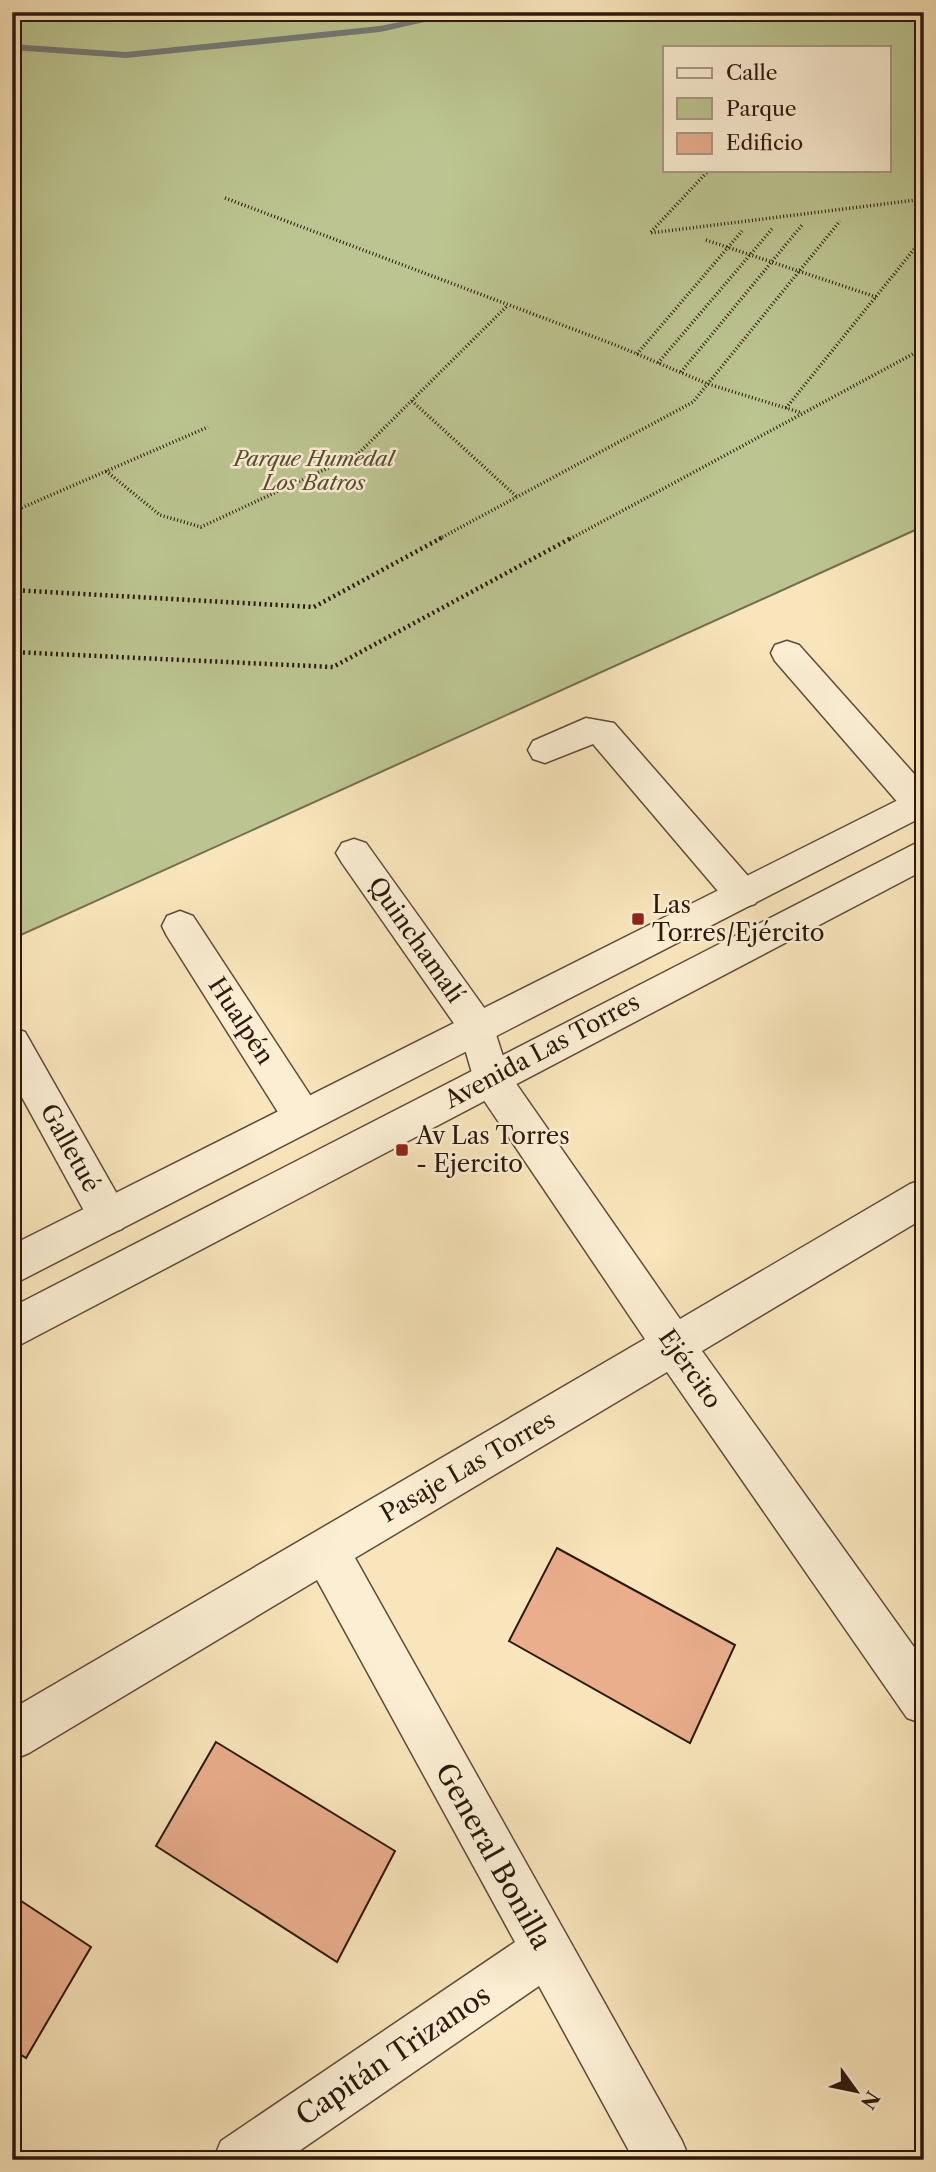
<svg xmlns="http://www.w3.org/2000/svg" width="936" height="2172" font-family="'Libre Caslon Text',serif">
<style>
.green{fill:#bcc591;stroke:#746e50;stroke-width:2;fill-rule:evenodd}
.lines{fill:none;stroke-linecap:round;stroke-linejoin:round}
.stream{fill:#747a76;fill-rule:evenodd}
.building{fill:#eaae8d;stroke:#2d180e;stroke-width:2}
.minor-casing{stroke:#604b39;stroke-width:3}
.tertiary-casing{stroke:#604b39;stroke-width:3}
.path-far1{stroke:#2d180e;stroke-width:3.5;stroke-dasharray:1 2.5;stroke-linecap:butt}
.path{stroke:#2d180e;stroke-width:4.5;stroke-dasharray:2 3.5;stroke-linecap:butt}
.minor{fill:#fbeed3;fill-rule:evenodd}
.tertiary{fill:#fbeed3;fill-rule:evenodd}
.poi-dot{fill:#8f2418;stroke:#fbeed3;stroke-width:2.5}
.labels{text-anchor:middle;stroke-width:5;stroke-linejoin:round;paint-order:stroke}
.far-park-label{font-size:21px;font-style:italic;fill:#584c35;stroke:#fbeed3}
.poi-label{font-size:24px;fill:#2d180e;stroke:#fbeed3;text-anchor:start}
.street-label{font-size:24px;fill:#2d180e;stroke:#fbeed3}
.near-street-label{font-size:28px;fill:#2d180e;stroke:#fbeed3}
</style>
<rect width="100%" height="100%" fill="#f9e5bb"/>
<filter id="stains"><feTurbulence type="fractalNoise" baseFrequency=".00286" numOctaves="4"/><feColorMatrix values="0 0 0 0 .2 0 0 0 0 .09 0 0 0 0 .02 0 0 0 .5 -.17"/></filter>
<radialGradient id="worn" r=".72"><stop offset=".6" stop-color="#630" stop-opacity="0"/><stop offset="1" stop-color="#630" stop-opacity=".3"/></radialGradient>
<path class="green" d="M12,12H924V526L12,939ZM665,47H889V170H665Z"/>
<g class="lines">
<polygon class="stream" points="451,12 469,12 380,32 126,58 12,50 12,44 126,52 380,26"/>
</g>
<g class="building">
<polygon points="557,1548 735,1645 690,1743 509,1641"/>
<polygon points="216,1742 395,1851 337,1962 156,1846"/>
<polygon points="12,1895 91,1947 26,2058 12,2049"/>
</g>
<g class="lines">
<defs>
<g id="minor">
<polygon points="787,641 799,645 924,785 924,815 919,816 907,813 775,661 771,653 775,645"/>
<polygon points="586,718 614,723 755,884 760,894 755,904 742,908 729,904 593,744 545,763 533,759 528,750 533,741"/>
<polygon points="354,839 366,843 490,1016 508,1072 680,1319 910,1184 924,1179 924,1218 702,1351 924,1661 924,1724 907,1718 667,1372 355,1558 682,2141 690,2160 634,2160 539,1986 286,2160 213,2160 221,2141 515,1942 317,1580 29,1753 12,1760 12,1709 645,1339 477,1090 460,1032 342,863 336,853 342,843"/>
<polygon points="180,911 193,916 316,1104 321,1116 316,1128 302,1133 288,1128 167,936 162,926 167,916"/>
<polygon points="12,1027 25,1032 122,1203 128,1216 122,1229 108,1234 94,1229 12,1079"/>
</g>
<g id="tertiary">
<polygon points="924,787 924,816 12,1285 12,1245"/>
<polygon points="924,839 924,870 12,1349 12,1307"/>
</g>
</defs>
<use href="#minor" class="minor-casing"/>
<use href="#tertiary" class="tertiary-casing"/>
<g class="path-far1">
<polyline points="709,170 650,233 924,199"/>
<polyline points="225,198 618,346 708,384 802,413"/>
<polyline points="706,240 876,297"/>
<polyline points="637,354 742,231"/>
<polyline points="658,363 772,229"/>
<polyline points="681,372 802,225"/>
<polyline points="412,401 517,497"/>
<polyline points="786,408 924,237"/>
<polyline points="106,471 160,515 201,527 358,454 508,305"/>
<polyline points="12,512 208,427"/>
<polyline points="439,539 693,402 840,221"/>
<polyline points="570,539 924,348"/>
</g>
<g class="path">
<polyline points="12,590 314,607 443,537"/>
<polyline points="12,652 333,667 573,537"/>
</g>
<use href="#minor" class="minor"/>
<use href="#tertiary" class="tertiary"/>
</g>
<g class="poi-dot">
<rect x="631" y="912" width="14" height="14" rx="3.5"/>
<rect x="395" y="1143" width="14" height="14" rx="3.5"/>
</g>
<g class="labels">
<g class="far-park-label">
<text x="314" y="466">Parque Humedal<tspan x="314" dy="24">Los Batros</tspan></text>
</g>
<g class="poi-label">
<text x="652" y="913">Las<tspan x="652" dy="28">Torres/Ejército</tspan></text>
<text x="416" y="1144">Av Las Torres<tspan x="416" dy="28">- Ejercito</tspan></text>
</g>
<g class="street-label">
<text transform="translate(416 940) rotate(55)" y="8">Quinchamalí</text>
<text transform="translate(241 1021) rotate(57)" y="8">Hualpén</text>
<text transform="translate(542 1051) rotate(-28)" y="8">Avenida Las Torres</text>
<text transform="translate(70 1148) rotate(61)" y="8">Galletué</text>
<text transform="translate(690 1369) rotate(55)" y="8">Ejército</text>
<text transform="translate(468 1467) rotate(-30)" y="8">Pasaje Las Torres</text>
</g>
<g class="near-street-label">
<text transform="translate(494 1856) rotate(61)" y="10">General Bonilla</text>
<text transform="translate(393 2055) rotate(-34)" y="10">Capitán Trizanos</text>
</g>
</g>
<rect width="936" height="2172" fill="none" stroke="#f9e5bb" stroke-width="42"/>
<rect x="14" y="14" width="908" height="2144" fill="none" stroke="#2d180e" stroke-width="3.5"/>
<rect x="21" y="21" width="894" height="2130" fill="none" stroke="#2d180e" stroke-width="2"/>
<rect x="663" y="46" width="228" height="126" fill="#fbeed3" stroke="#a99884" stroke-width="2"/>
<rect x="677" y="68" width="35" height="10" fill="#fbeed3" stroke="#a99884" stroke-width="2"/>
<text x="726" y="80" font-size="21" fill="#2d180e">Calle</text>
<rect x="677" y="98" width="35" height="21" fill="#bcc591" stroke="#a99884" stroke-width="2"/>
<text x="726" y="116" font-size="21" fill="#2d180e">Parque</text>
<rect x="677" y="133" width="35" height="21" fill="#eaae8d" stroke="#a99884" stroke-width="2"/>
<text x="726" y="150" font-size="21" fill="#2d180e">Edificio</text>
<g transform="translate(856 2091) rotate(123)" stroke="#fbeed3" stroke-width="5" paint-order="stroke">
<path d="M0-5L12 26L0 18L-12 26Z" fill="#2d180e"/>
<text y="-10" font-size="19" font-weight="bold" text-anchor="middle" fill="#2d180e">N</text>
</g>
<rect width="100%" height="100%" filter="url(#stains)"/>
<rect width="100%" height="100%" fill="url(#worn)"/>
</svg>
